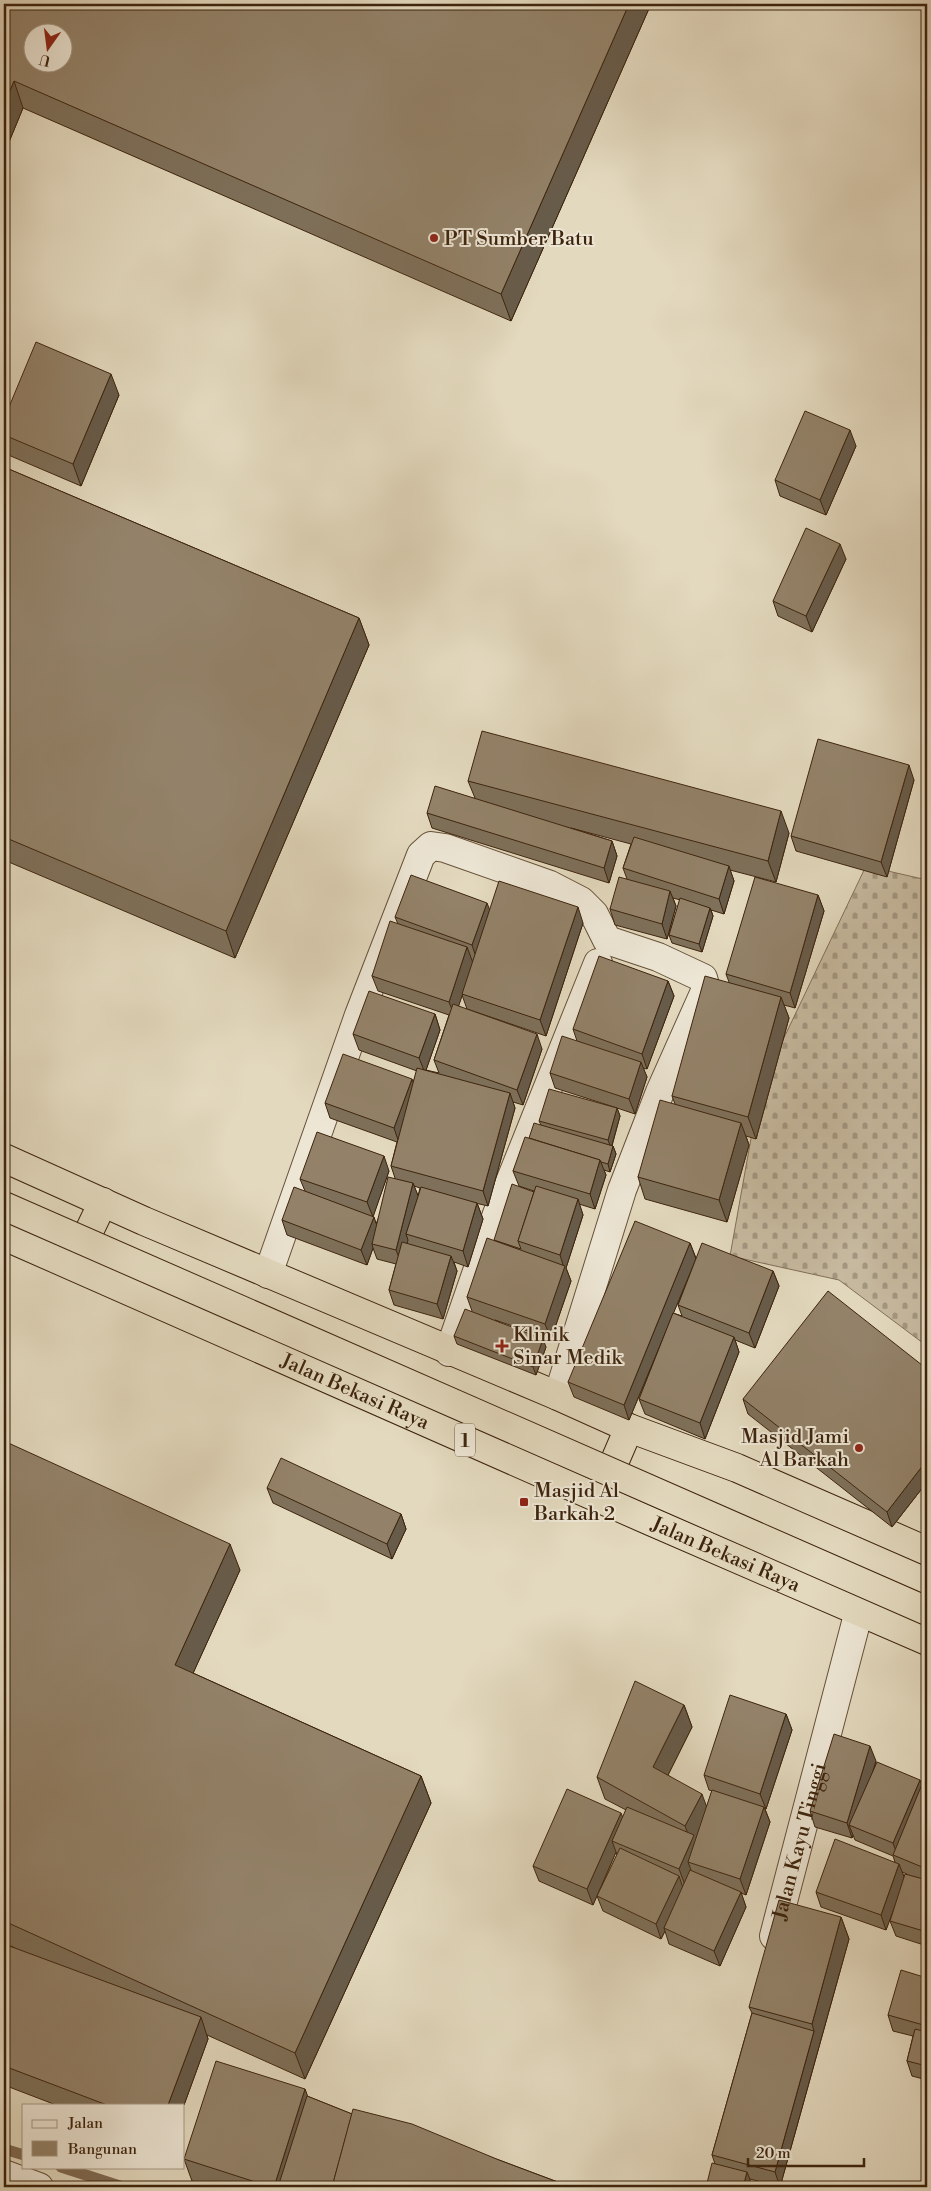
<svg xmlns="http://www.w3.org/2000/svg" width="931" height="2191" font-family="'Libre Bodoni',serif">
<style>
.cemetery{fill:url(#cemetery-stones);stroke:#826f56}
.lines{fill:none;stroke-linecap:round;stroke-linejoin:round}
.stream{stroke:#7f6b53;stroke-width:11}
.minor-casing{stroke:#665139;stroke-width:30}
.tertiary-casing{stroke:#665139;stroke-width:30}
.trunk-casing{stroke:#3d240d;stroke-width:30}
.minor{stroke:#ede6d5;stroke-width:28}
.tertiary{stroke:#ede6d5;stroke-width:28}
.trunk{stroke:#e3d9be;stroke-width:28}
.motorway-bridge-casing{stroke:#3d240d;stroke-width:30;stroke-linecap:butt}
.motorway-bridge{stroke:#e3d9be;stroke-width:28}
.wall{fill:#7e705a;stroke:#3d240d;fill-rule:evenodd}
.shaded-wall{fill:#675b4a;stroke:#3d240d}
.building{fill:#938269;stroke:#3d240d;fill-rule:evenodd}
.poi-dot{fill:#8f2418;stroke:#ede6d5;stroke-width:2}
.labels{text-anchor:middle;stroke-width:4;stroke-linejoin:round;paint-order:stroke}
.shield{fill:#ede6d5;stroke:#725e49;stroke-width:1}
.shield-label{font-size:19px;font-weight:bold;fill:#3d240d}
.poi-label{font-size:20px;fill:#3d240d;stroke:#ede6d5;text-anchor:start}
.street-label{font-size:20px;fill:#3d240d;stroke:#ede6d5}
</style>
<defs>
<pattern id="cemetery-stones" width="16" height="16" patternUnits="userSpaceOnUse" patternTransform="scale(1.25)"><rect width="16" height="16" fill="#c7baa0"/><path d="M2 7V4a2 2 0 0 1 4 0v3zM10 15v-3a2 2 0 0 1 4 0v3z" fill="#a39781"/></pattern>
</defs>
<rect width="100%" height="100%" fill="#e3d9be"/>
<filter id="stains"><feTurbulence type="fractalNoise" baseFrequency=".004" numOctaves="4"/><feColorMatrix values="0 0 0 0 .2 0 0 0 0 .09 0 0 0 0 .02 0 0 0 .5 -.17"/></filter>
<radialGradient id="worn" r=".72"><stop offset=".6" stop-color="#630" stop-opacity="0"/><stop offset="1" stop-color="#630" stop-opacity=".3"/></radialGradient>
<polygon class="cemetery" points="866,866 927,880 927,1346 839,1280 730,1256 760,1088"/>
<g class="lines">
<g class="stream">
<polyline points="4,2149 24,2155"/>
<polyline points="61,2167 123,2187"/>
</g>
<defs>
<g id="minor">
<polyline points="268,1274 359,1015 421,855 431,846 445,848 550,885 581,901 594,914 607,940 658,957 703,978 706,989 660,1092 622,1190 558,1396"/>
<polyline points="449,1352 497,1214 598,963"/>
</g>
<g id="tertiary">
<path id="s1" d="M774,1936L859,1611"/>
<polyline points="4,2174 39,2187"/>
</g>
<g id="trunk">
<polyline points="4,1158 144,1221 558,1396 629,1428 737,1468 927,1551"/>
<path id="s2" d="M4,1236L650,1521L927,1641"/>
<polyline points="74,1263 103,1202"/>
<polyline points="601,1493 629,1428"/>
</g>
</defs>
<use href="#minor" class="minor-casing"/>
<use href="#tertiary" class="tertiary-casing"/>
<use href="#trunk" class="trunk-casing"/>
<use href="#minor" class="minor"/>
<use href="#tertiary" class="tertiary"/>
<use href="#trunk" class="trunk"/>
<defs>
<polyline id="motorway-bridge" points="4,1206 927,1611"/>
</defs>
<use href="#motorway-bridge" class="motorway-bridge-casing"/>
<use href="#motorway-bridge" class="motorway-bridge"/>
</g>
<g class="wall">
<polygon points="4,4 651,4 511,321 23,108 4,154"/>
<polygon points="119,395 81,486 6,454 4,449 4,419"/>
<polygon points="856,446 826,515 780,496 775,480"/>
<polygon points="4,467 359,618 369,645 235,958 4,860"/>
<polygon points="846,559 812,632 778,616 773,601"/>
<polygon points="914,780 887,877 796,851 791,836"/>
<polygon points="468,781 789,833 776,882 730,870 734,881 724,914 711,910 713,916 702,952 672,943 669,935 680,900 673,898 676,906 667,939 615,925 610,909 627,879 623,868 631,844 571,828 612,841 617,856 609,883 432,828 427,813 475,798"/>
<polygon points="818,895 824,911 795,1008 784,1005 789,1018 756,1139 746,1136 749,1145 727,1222 645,1199 638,1177 675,1104 672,1096 729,982 726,974"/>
<path d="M490,910L583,923L546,1036L467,1009L462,995L458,1006L542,1049L523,1105L513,1102L515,1108L488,1206L471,1202L477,1203L483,1219L468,1267L454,1262L457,1271L443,1319L394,1305L389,1290L396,1264L377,1259L373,1248L367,1265L287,1235L282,1220L305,1191L300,1179L389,1171L373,1216L376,1224L395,1178L391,1166L397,1142L330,1118L325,1103L413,1083L417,1071L359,1050L353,1034L435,1014L440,1030L426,1070L439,1073L434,1060L449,1015L378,991L372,976L398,924L395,917ZM414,1186L420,1188L418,1196Z"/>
<polygon points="668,981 674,996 647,1069 643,1068 647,1077 635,1114 617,1108 620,1116 612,1146 613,1146 616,1154 610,1172 604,1170 606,1175 595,1209 579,1204 583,1215 566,1268 571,1281 551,1339 495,1320 546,1347 536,1375 457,1344 454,1336 472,1311 467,1297 494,1241 534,1192 534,1191 519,1186 513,1171 529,1138 541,1125 539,1121 617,1108 555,1088 550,1073 577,1041 573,1029"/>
<path d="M690,1243L696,1258L773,1271L779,1286L755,1348L735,1340L739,1352L705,1439L645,1414L639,1399L661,1342L629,1420L574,1397L568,1382ZM690,1272L678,1305L682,1316L673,1313Z"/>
<polygon points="927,1369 927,1482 892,1527 748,1414 743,1399"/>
<polygon points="4,1441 240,1570 193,1673 421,1776 431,1803 305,2079 207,2035 208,2039 184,2105 56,2105 4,2085 4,1944 15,1948 4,1943"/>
<polygon points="267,1488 401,1514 406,1529 392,1559 273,1503"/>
<polygon points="684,1705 692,1727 668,1775 707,1806 712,1791 709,1790 704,1775 786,1714 792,1730 766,1809 765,1809 770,1822 746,1895 741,1893 746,1907 720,1966 669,1944 665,1931 661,1939 603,1911 597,1896 617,1855 616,1852 593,1905 539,1881 533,1866 623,1817 626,1810 605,1799 597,1777"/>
<path d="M876,1761L873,1771L922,1785L927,1772V1946L896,1936L890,1921L895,1905L886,1930L821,1907L816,1892L895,1862L893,1856L855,1840L853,1835L852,1838L815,1827L810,1811ZM902,1872L907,1874L904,1877Z"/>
<polygon points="841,1917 849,1939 780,2187 750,2179 715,2164 712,2155 752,2013 749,2007"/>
<polygon points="927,1978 927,2080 912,2076 907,2061 913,2036 893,2031 888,2015"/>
<polygon points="305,2089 307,2096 352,2114 499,2160 571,2187 212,2187 192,2181 184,2159"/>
</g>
<g class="shaded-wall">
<polygon points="629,4 651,4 511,321 501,294"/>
<polygon points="14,81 23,108 4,154 4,105"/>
<polygon points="111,374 119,395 81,486 73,464"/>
<polygon points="850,430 856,446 826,515 820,500"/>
<polygon points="840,544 846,559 812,632 806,616"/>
<polygon points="359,618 369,645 235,958 226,931"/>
<polygon points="909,765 914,780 887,877 881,862"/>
<polygon points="781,811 789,833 776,882 768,861"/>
<polygon points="612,841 617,856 609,883 604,868"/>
<polygon points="729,866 734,881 724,914 719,899"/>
<polygon points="670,891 676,906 667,939 662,924"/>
<polygon points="818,895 824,911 795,1008 790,993"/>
<polygon points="487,903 493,918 477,960 472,945"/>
<polygon points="578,907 583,923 546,1036 540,1020"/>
<polygon points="710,908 713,916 702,952 699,944"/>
<polygon points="467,947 473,963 455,1017 449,1002"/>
<polygon points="668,981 674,996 647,1069 642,1054"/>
<polygon points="781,997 789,1018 756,1139 748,1117"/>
<polygon points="435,1014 440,1030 425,1073 419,1058"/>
<polygon points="537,1034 542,1049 523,1105 517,1090"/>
<polygon points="641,1062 647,1077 635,1114 629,1099"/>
<polygon points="412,1079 418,1094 399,1143 394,1128"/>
<polygon points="510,1093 515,1108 488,1206 483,1191"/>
<polygon points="617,1108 620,1116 611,1148 608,1140"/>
<polygon points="741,1123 749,1145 727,1222 719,1200"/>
<polygon points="613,1146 616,1154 610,1172 608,1164"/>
<polygon points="384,1156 389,1171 373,1217 367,1202"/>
<polygon points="600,1160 606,1175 595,1209 590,1194"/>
<polygon points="413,1183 419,1198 406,1234 408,1240 402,1265 396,1250"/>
<polygon points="578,1199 583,1215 566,1268 571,1281 551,1339 545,1324 564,1268 560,1255"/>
<polygon points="477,1203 483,1219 468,1267 463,1251"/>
<polygon points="374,1217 379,1232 372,1244 373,1248 367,1265 361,1250"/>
<polygon points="690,1243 696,1259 629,1420 624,1405"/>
<polygon points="451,1256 457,1271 443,1319 437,1304"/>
<polygon points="773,1271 779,1286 755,1348 749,1333"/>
<polygon points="734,1337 739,1352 705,1439 700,1423"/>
<polygon points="543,1339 546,1347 536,1375 533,1367"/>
<polygon points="927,1460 927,1482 892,1527 887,1512"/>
<polygon points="401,1514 406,1529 392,1559 387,1544"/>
<polygon points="230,1544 240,1570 185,1691 175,1665"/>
<polygon points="684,1705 692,1727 661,1789 653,1767"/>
<polygon points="786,1714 792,1730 766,1809 760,1794"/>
<polygon points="870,1746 876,1761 856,1827 849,1825 853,1835 852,1838 847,1823"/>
<polygon points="421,1776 431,1803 305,2079 295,2053"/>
<polygon points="920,1780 926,1796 898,1857 893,1843"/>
<polygon points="702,1794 710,1816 688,1862 691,1870 685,1885 679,1869 691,1842 685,1826"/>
<polygon points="764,1807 770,1822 746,1895 740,1879"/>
<polygon points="621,1813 627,1828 612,1841 616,1852 593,1905 587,1889"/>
<polygon points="899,1864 905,1879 886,1930 881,1915"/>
<polygon points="679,1876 684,1891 664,1928 665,1931 661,1939 656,1924"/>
<polygon points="741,1892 746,1907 720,1966 714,1951"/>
<polygon points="841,1917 849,1939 780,2187 775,2172 814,2031 812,2024"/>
<polygon points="201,2017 208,2039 184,2105 168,2105"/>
<polygon points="305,2089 313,2111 289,2187 274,2187"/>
<polygon points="747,2172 753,2187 743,2187"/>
</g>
<g class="building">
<path d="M4,4H629L501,294L14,81L4,105ZM32,32H62V62H32Z"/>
<polygon points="36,342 111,374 73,464 4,435 4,419"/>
<polygon points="805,411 850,430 820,500 775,480"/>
<polygon points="4,467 359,618 226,931 4,837"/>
<polygon points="806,528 840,544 806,616 773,601"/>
<polygon points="482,731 781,811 768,861 468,781"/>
<polygon points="818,739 909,765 881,862 791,836"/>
<polygon points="435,786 612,841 604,868 427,813"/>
<polygon points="634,837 729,866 719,899 623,868"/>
<polygon points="411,875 487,903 472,945 395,917"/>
<polygon points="619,877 670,891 662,924 610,909"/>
<polygon points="755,877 818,895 790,993 726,974"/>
<polygon points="499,881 578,907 540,1020 462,994"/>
<polygon points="680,898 710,908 699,944 669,935"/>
<polygon points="390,921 467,947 449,1002 372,976"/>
<polygon points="599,956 668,981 642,1054 573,1029"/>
<polygon points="705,976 781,997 748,1117 672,1096"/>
<polygon points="369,991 435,1014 419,1058 353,1034"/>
<polygon points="453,1004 537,1034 517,1090 434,1060"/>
<polygon points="562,1036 641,1062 629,1099 550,1073"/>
<polygon points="343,1054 412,1079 394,1128 325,1103"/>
<polygon points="417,1068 510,1093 483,1191 391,1166"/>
<polygon points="549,1089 617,1108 608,1140 539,1121"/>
<polygon points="660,1100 741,1123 719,1200 638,1177"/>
<polygon points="534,1123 613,1146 608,1164 601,1162 600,1160 529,1138"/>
<polygon points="317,1132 384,1156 367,1202 300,1179"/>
<polygon points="525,1137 600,1160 590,1194 513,1171"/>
<polygon points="388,1177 413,1183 396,1250 372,1244"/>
<polygon points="512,1184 534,1192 518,1241 521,1249 494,1240"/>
<polygon points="536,1186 578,1199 560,1255 518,1241"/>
<polygon points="294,1187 374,1217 361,1250 282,1220"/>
<polygon points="421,1187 477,1203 463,1251 406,1234"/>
<polygon points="635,1221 690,1243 624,1405 568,1382"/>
<polygon points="487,1238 565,1266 545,1324 467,1297"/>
<polygon points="402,1242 451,1256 437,1304 389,1290"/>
<polygon points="702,1243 773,1271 749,1333 678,1305"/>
<polygon points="828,1291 927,1369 927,1460 887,1512 743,1399"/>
<polygon points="465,1309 543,1339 533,1367 454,1336"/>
<polygon points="673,1313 734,1337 700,1423 639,1399"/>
<polygon points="4,1441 230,1544 175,1665 421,1776 295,2053 4,1921"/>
<polygon points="281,1458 401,1514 387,1544 267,1488"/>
<polygon points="635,1681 684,1705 653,1767 702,1794 685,1826 597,1777"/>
<polygon points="730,1695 786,1714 760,1794 704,1775"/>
<polygon points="834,1734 870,1746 847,1823 810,1811"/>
<polygon points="877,1762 920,1780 893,1843 849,1825"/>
<polygon points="927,1772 927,1869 893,1855"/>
<polygon points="567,1789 621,1813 587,1889 533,1866"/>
<polygon points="712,1790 764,1807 740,1879 688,1862"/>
<polygon points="627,1807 694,1835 679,1869 612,1841"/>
<polygon points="835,1839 899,1864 881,1915 816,1892"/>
<polygon points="620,1848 679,1876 656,1924 597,1896"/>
<polygon points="690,1870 741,1892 714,1951 664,1928"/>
<polygon points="905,1874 927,1880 927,1932 890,1921"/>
<polygon points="779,1900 841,1917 812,2024 749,2007"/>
<polygon points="4,1944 201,2017 168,2105 107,2105 4,2066"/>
<polygon points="901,1970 927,1978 927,2026 888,2015"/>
<polygon points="752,2013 814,2031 775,2172 712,2155"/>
<polygon points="915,2029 927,2032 927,2066 907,2061"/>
<polygon points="216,2061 305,2089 274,2187 271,2187 184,2159"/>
<polygon points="307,2096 352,2114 332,2187 278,2187"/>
<polygon points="353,2109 412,2124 499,2160 571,2187 332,2187"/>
<polygon points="712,2163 747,2172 743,2187 706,2187"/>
</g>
<g class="poi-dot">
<circle cx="434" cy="238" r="5"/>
<path d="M499.5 1338.5h5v5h5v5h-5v5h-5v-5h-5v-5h5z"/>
<circle cx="859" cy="1448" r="5"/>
<rect x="519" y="1497" width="10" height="10" rx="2.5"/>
</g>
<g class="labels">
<rect class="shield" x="455" y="1423.5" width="20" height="33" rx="4"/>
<g class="shield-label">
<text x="465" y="1447">1</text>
</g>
<g class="poi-label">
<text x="444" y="245">PT Sumber Batu</text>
<text x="513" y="1341">Klinik<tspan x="513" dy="23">Sinar Medik</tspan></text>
<text x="849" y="1443" text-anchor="end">Masjid Jami<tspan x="849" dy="23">Al Barkah</tspan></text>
<text x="534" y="1497">Masjid Al<tspan x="534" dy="23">Barkah 2</tspan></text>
</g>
<g class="street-label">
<text dy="7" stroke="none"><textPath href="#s2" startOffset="384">Jalan Bekasi Raya</textPath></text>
<text dy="7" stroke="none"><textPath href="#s2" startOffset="789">Jalan Bekasi Raya</textPath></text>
<text dy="7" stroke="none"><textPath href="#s1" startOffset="98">Jalan Kayu Tinggi</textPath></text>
</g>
</g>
<rect width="931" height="2191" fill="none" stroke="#e3d9be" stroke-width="20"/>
<rect x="5" y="5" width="921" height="2181" fill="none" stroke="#3d240d" stroke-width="2.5"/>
<rect x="10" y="10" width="911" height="2171" fill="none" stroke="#3d240d"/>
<rect x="22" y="2104" width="162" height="65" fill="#ede6d5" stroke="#a79885"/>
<rect x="32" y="2120" width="25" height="8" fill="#ede6d5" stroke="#a79885"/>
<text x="68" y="2128" font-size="15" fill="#3d240d">Jalan</text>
<rect x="32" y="2141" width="25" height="15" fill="#938269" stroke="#a79885"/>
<text x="68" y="2154" font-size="15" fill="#3d240d">Bangunan</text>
<g transform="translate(48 48) rotate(194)"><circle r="24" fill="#ede6d5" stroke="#a79885"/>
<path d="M0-4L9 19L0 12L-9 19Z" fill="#8f2418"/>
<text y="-8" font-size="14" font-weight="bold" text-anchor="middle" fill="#3d240d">U</text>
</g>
<path d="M748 2158v8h116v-8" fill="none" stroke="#3d240d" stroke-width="2.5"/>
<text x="756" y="2158" font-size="15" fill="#3d240d" stroke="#ede6d5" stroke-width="4" paint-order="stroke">20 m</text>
<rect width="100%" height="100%" filter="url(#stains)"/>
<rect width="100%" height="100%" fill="url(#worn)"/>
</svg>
